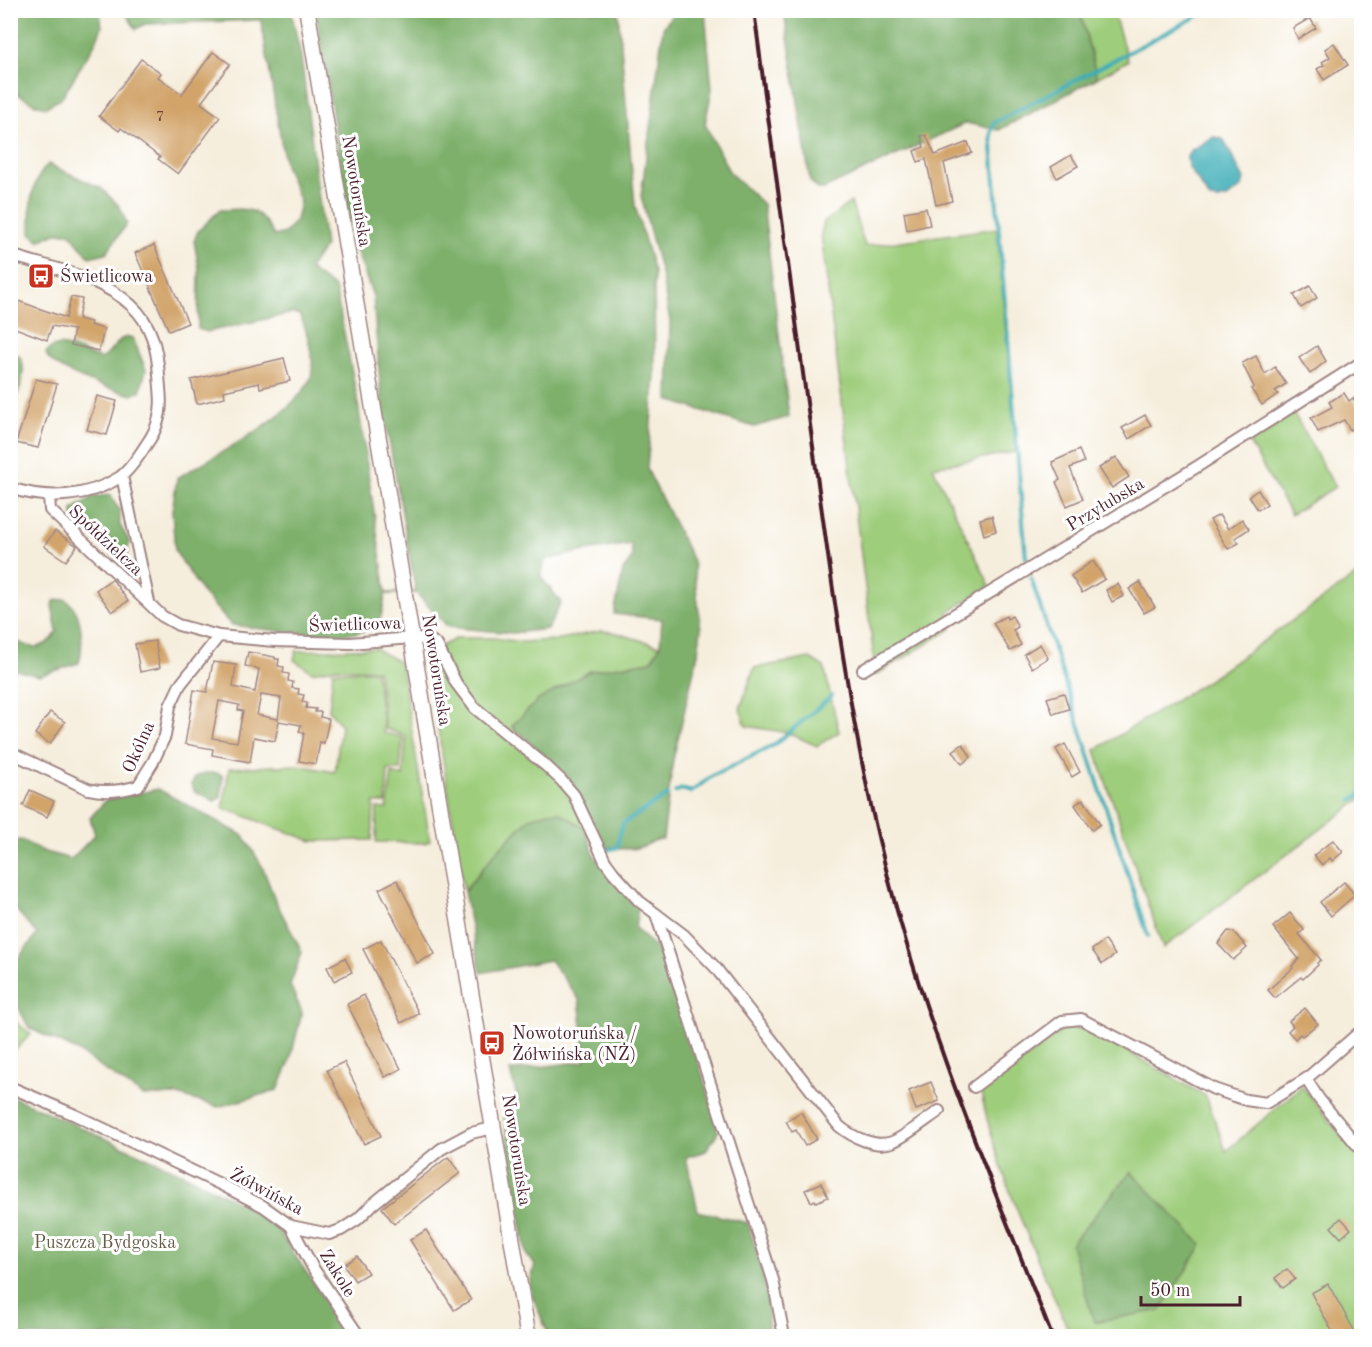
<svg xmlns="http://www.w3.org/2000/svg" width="1372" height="1347" font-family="'Old Standard TT',serif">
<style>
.green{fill:#9ecd7c;stroke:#747654;stroke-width:1.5}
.forest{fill:#7eb06c;stroke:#64684c;stroke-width:1.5}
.water{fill:#3bacb6;stroke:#426670;stroke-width:1.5}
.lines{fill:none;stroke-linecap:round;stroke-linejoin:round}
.stream{stroke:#3bacb6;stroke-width:4}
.building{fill:#d2a46a;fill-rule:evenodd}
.minor-casing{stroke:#a08684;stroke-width:14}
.secondary-casing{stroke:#a08684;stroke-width:18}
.minor{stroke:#fff;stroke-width:10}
.secondary{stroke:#fff;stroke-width:15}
.rail{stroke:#4a1f2b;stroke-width:4}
.labels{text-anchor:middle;stroke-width:6;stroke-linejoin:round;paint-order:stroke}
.number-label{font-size:15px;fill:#6c403b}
.street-label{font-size:18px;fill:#4a1f2b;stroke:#fff}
.poi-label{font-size:18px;fill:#4a1f2b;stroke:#fff;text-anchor:start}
.park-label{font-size:18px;fill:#675c47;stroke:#fff}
</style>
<rect width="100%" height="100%" fill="#fff"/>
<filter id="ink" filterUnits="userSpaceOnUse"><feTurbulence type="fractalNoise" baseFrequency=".0167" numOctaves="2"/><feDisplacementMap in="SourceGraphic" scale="12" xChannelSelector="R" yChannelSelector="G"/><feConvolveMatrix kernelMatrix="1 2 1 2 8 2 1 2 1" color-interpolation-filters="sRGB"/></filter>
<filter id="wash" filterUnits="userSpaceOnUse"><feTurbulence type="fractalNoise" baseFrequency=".008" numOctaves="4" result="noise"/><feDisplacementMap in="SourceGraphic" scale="24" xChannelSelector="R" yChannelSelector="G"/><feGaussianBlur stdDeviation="1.35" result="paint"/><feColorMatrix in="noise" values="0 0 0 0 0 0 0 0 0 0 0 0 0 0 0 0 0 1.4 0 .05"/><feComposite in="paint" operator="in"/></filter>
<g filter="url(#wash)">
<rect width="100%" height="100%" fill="#f6eedd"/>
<g class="green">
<polygon points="1080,11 1113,11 1128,61 1097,78"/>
<polygon points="851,202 865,246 997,228 1016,452 933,467 990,586 948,612 951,629 876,675 821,234 824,222"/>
<polygon points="1292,410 1335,487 1291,515 1247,439"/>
<polygon points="1361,572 1361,799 1163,948 1095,750 1207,681"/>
<polygon points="601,631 613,632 660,646 651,661 590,671 512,726 526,750 561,780 585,828 530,818 496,852 464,891 426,654 457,638 494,638 523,642 555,640"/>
<path d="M376,648C384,656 394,656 401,665L430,841L424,843L376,842L377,808L387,809L392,773L403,776L406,736L385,729L378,670L336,668L312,672L294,660L296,651Z"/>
<polygon points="810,658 824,667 839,732 817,746 788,733 746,726 740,709 754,668"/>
<polygon points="333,671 376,671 384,733 403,737 400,770 388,770 386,803 374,803 372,840 312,841 223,808 229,768 297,765 335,772 341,725 329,710"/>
<polygon points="11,1018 31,1034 11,1054"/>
<path d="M1066,1028H1085L1206,1096L1226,1151L1302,1086L1361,1160V1336H1071C1037,1257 998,1177 981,1092Z"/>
</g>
<g class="forest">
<polygon points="11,10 100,11 102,27 96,42 61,99 46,107 35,104 11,90"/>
<path d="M124,11H291L301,56L325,246L309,269L335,288L357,397L386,593L416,592L381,395L373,296L353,242L316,11H618L635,206L654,272L655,376L647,469L693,561L701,630L698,653L673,760L663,839C654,839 649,845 641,847C629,851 615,848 603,846L576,789L565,774L512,726L538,700L590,671L651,661L660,646L662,619L614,614L623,570L632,558L631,544L580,552L545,560L541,577L561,602L548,629L512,633L448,627L416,593L386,594C383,603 383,617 377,624C357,646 260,628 231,625L202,592L175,551L172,511L177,478C213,456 296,416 311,377C316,363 306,328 300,315L293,313L207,332L198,329L199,269L194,241L198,231L220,210C250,208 260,207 274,236L285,233L296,220L300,202L285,165L261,20L145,24L136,29Z"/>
<polygon points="675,11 705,11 712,89 705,124 730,173 763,204 789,417 754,427 668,400 670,321 662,278 641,196 663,28"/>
<polygon points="784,11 1080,11 1097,78 999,130 966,123 824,189 818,189 810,181"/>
<path d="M48,164L101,188L120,207L127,224L106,253L89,257L70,233H56L39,241L30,233C30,205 29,185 48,164Z"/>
<path d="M128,337L133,338L146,370L140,391L133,395C116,391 49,371 46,353C58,335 85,355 101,359L106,356L121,339Z"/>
<path d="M11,351C13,352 17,353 19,356C30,369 16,399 11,412Z"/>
<polygon points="110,495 120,511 120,525 129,541 127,558 119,561 73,517 73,509 93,497"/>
<path d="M65,599C69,602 73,606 75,610C83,624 83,648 79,663L39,676L11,669V637C29,650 44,652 57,632L52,605L54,601Z"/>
<polygon points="205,773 218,773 223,776 221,797 214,801 195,792 191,785 196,776"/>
<polygon points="158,789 244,836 262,866 276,902 302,952 290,985 302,1012 290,1061 278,1090 218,1107 177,1095 143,1096 77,1051 29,1028 11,993 11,968 37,934 11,904 11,841 21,840 45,852 71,859 95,835 90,818 106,800"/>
<path d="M548,812H559L585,828L595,857L639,903L635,928L661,953L708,1091L718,1132L706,1151L686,1157L698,1211L748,1223C758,1259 773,1299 767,1336H549L529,1288L535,1265L526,1254L504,1118L518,1100L510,1071L586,1061L579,999L550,960L481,973L464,892L496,852L530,818Z"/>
<polygon points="11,1096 188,1176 262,1215 278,1230 349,1336 11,1336"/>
<polygon points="1131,1172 1202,1245 1161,1310 1094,1322 1071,1244"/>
</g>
<polygon class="water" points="1213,137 1220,138 1224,140 1244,179 1242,187 1227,198 1218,200 1210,199 1188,166 1187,157 1190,151"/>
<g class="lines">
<g class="stream">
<polyline points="1026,558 991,133 994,123 1209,10"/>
<polyline points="1031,578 1148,936"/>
<polyline points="675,792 682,789 691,792 712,776 774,745 832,696"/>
<polyline points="1352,800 1362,793"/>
<path d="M601,851L616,848C621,840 618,830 624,823L668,795"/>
</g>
</g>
<g id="blocks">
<g class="building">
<polygon points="1310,18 1316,28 1298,39 1293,28"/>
<polygon points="1334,43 1348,65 1324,80 1317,69 1324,65 1322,62 1330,57 1325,49"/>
<polygon points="213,52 230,64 201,103 220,117 178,174 158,159 160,157 121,128 119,131 99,116 141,59 161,73 158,77 182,94"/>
<polygon points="926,135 935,155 968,142 972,153 944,163 952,201 936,205 926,159 918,162 914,151 924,147 921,136"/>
<polygon points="1071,155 1078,166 1057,178 1051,167"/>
<polygon points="926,208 930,225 907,230 904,212"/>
<polygon points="154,245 188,323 169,331 135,253"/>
<polygon points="1310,286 1317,298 1301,308 1294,295"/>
<polygon points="71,297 82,299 78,319 91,322 90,325 104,329 99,351 71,345 74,330 52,326 47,340 10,326 10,298 66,318"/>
<polygon points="1317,346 1326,361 1310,374 1299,358"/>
<polygon points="1256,356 1265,374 1275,367 1286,384 1275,391 1278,394 1262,405 1251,389 1254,387 1242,363"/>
<polygon points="284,358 290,381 260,388 259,383 224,391 225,397 197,404 191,380"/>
<polygon points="36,379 57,384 38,448 16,443"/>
<polygon points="1344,393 1349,401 1353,398 1362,412 1362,423 1350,430 1344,420 1318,432 1311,418 1332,407 1329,402"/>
<polygon points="97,396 117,401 107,435 87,430"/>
<polygon points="1145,415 1151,425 1129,439 1122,428"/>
<polygon points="1079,450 1084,462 1070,468 1083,499 1067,506 1056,482 1060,480 1052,462"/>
<polygon points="1116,457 1129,477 1112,488 1099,468"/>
<polygon points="1258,490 1267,504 1258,510 1249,496"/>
<polygon points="1219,515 1228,529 1242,519 1249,529 1235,538 1239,543 1228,549 1210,520"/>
<polygon points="992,516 996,531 984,535 980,519"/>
<polygon points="55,531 77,546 66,561 44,546"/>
<polygon points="1093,561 1105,579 1082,593 1071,576"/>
<polygon points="112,579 128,601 112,612 96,590"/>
<polygon points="1140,582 1155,607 1144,613 1129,589"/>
<polygon points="1118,584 1124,596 1112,602 1106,590"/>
<polygon points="1006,616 1007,619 1012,616 1018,627 1013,630 1021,645 1010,651 993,623"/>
<polygon points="155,641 160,668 140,672 135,644"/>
<polygon points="1040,644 1048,658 1032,668 1024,654"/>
<path d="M248,652L275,657V659H279L278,666L284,667L283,673L289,674L288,681L293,682L292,688L299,689L298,694L304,695L302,702L307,703L306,708L316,709L315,712H321L320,717L329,719L324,743L320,742L316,764L299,761L304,733L299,732L301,725L279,721L275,741L254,737L250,762L212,755L213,749L185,744L194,690L207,692L213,662L236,665L233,687L255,692L259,669L245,666ZM261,695L281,698L278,719L257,715ZM219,701L239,705L238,710L243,711L237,742L212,738Z"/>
<polygon points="1064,693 1069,709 1053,714 1047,698"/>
<polygon points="50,712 65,722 50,744 35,734"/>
<polygon points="963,744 971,757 962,764 953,751"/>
<polygon points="1065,744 1080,772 1072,777 1056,749"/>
<polygon points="30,790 54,801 47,817 23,806"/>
<polygon points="1083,799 1100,824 1092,830 1075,805"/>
<polygon points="1333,840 1343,852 1332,861 1330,858 1322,865 1314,855"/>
<polygon points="397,880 435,954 417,963 379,889"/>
<polygon points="1344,882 1355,895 1331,916 1320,902"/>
<polygon points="1290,913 1304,930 1299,934 1321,960 1317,963 1318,965 1303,979 1301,977 1275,998 1268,990 1293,968 1292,966 1299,959 1273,927"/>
<polygon points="1228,931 1234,932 1247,948 1233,960 1218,944"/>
<polygon points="381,940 419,1014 401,1023 363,949"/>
<polygon points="1105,940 1115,955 1102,964 1092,950"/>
<polygon points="345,958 352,972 334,981 327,967"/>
<polygon points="364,995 401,1069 385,1077 347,1004"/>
<polygon points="1305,1008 1318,1024 1302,1036 1300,1034 1295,1039 1288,1031 1293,1026 1289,1021"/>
<polygon points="344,1062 381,1136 364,1144 327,1070"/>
<polygon points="931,1082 939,1101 916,1110 909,1091"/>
<polygon points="801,1112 817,1139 805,1146 796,1130 792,1132 786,1121"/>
<polygon points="448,1157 460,1173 394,1224 382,1208"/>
<polygon points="821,1183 828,1197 816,1202 815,1200 811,1202 805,1190"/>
<polygon points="1341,1218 1351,1229 1341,1238 1331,1227"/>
<polygon points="426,1230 471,1300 454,1310 410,1240"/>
<polygon points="357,1256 368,1273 355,1281 344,1265"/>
<polygon points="1287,1269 1295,1279 1283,1288 1275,1278"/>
<polygon points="1328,1284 1355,1332 1346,1336 1335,1336 1311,1293"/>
</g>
</g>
</g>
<g filter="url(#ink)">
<use href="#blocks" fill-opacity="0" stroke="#a08684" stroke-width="1.5"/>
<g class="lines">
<defs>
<g id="minor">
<path d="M10,255C51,268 99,276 131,305C152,324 157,349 159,375C160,391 163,406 158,421C156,429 151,438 146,445C139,456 130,470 120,477C88,498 46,500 10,488"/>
<polyline points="122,476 149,602"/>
<path d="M49,496L50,510L162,616L178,625L219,636L274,641L350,643L412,638L429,639L437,645L456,683L475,708L545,765L561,780L574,795L605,861L613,872L639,901L684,935L715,967L839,1126C852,1137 875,1148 892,1142C905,1137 927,1119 939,1111"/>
<polyline points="863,670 1195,468 1362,362"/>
<path d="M10,752L88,789C105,793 122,791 138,786L153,762L165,736L170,706L180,685L219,636"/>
<polyline points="656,914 773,1280 784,1336"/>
<polyline points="1306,1079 1319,1099 1362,1151"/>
<polyline points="10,1087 75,1115 224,1186 263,1206 291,1226 329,1234 341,1230 358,1219 373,1204 441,1149 471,1133 493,1128"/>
<polyline points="974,1087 1062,1021 1081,1019 1214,1089 1246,1100 1266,1103 1306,1079 1362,1030"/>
<polyline points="291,1226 313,1268 359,1336"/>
</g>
<polyline id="secondary" points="307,10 528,1336"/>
</defs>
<use href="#minor" class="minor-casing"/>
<use href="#secondary" class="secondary-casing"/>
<use href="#minor" class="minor"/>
<use href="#secondary" class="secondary"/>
<g class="rail">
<polyline points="736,10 736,12"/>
<path d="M754,10C772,151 792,292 811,432C831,577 849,723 885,865C925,1027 991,1181 1052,1336"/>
</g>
</g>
</g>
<defs>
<symbol id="bus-square" viewBox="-11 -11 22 22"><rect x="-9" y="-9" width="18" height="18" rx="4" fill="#c8321e" stroke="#fff"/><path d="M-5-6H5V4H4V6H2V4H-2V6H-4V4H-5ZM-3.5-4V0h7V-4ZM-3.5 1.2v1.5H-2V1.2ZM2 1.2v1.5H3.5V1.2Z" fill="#fff"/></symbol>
</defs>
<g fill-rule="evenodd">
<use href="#bus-square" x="26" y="261" width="30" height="30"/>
<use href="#bus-square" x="477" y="1028" width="30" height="30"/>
</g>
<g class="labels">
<g class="number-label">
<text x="160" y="121">7</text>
</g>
<g class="street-label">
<text transform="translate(357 191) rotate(81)" y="6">Nowotoruńska</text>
<text transform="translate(1105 504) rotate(-31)" y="6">Przyłubska</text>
<text transform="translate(106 540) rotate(43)" y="6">Spółdzielcza</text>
<text transform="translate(355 624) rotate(-2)" y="6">Świetlicowa</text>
<text transform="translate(437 670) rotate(81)" y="6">Nowotoruńska</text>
<text transform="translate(138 747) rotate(-66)" y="6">Okólna</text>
<text transform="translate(517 1150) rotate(81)" y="6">Nowotoruńska</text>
<text transform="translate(267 1191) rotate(28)" y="6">Żółwińska</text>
<text transform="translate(338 1273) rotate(58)" y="6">Zakole</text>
</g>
<g class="poi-label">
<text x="60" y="282">Świetlicowa</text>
<text x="512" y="1039">Nowotoruńska /<tspan x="512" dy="21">Żółwińska (NŻ)</tspan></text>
</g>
<g class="park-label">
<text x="105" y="1248">Puszcza Bydgoska</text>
</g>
</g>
<rect width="1372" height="1347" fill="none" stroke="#fff" stroke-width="36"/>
<path d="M1141 1296v9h99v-9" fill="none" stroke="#4a1f2b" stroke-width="3"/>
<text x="1150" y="1296" font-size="18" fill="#4a1f2b" stroke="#ffffff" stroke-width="4.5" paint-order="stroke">50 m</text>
</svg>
